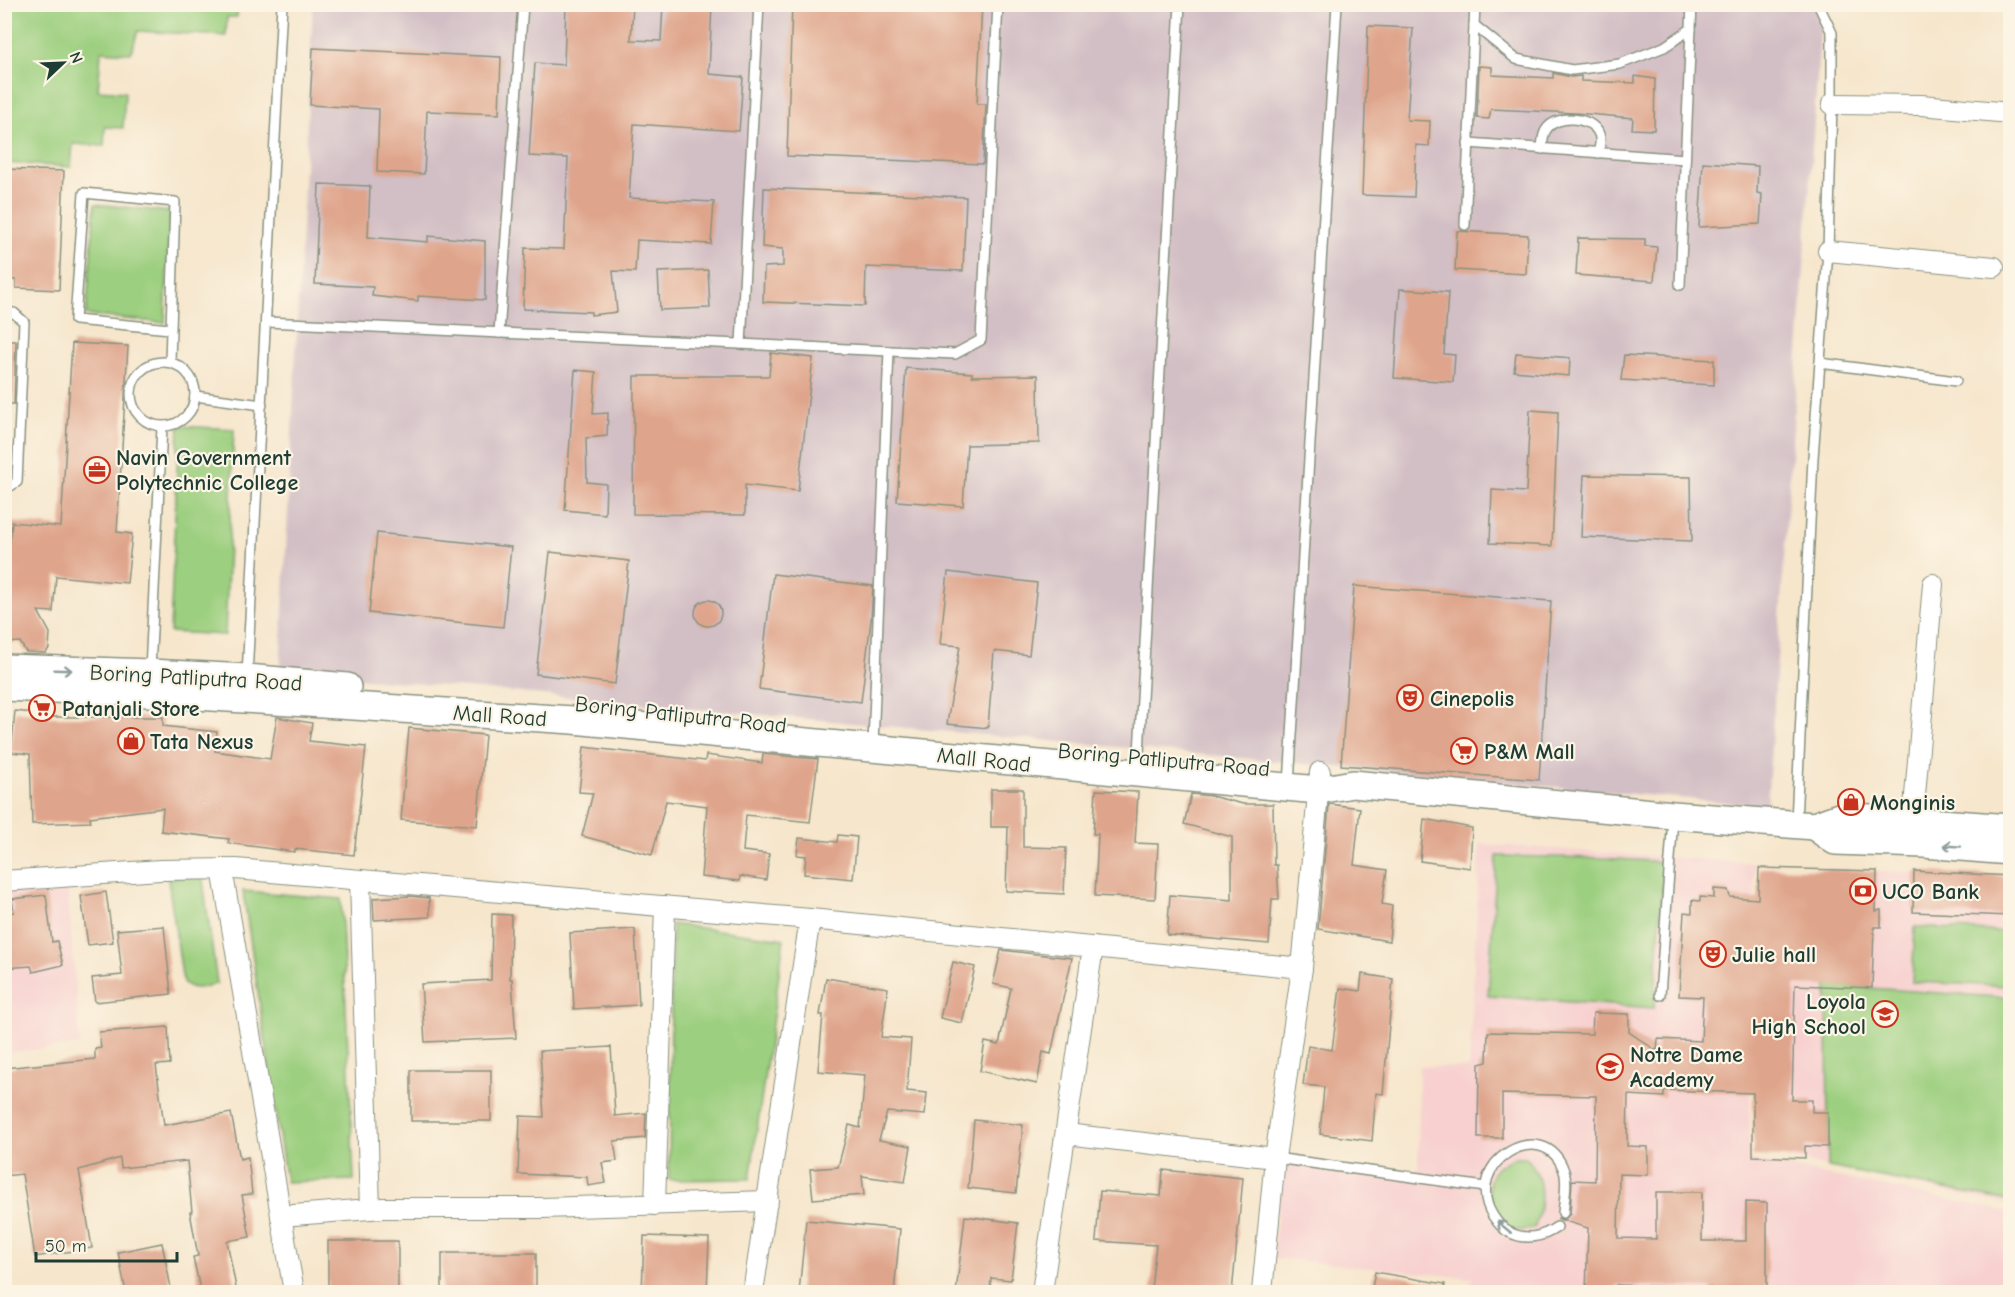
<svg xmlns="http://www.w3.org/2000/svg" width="2015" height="1297" font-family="'Comic Neue',sans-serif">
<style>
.built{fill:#f7d0cf}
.industrial{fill:#d2bec5}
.green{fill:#9ccf7f;stroke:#5e865a;stroke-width:1.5}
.building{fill:#dfa58c}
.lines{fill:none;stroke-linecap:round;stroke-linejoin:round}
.lane-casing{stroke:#8a9280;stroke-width:12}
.street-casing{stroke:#8a9280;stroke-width:22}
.secondary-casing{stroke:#8a9280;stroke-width:30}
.lane{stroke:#fff;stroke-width:9}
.street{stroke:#fff;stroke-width:20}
.secondary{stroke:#fff;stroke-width:27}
.oneway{stroke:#8f9e9a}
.labels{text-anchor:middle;stroke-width:4.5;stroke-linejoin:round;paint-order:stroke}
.poi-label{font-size:22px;font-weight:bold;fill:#1f3d34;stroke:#fcf5e5;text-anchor:start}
.street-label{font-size:22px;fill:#1f3d34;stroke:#fcf5e5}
</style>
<rect width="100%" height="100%" fill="#fcf5e5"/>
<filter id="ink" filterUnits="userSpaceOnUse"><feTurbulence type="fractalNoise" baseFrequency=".0167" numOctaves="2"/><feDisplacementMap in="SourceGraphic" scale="12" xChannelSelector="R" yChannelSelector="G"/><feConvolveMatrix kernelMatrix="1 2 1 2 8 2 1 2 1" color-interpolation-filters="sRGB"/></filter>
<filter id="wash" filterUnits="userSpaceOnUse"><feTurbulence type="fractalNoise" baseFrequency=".008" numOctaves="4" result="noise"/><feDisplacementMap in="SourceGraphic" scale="24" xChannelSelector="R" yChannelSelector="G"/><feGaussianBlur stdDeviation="1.35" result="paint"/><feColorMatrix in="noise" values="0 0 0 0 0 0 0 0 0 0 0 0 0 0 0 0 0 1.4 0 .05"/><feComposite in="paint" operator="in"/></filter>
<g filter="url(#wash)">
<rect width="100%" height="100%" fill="#f6e6cc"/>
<g class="built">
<polygon points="1480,844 1755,863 1749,1159 2010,1212 2010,1292 1470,1292 1472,1278 1272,1258 1284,1160 1418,1175 1419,1066 1469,1068"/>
<polygon points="1764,867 2010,876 2010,1205 1757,1152"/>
<polygon points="67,884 80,1045 5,1053 5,890"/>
</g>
<polygon class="industrial" points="313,5 1822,5 1767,806 280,671"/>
<g class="green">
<polygon points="4,5 5,4 238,5 237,17 227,17 226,36 138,31 131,53 101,51 98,90 125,92 123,128 105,127 104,146 73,144 71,167 5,163"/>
<polygon points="95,204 170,212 165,323 86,315"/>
<polygon points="179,426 234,429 225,635 170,632"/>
<polygon points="1497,856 1602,858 1664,862 1654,1008 1488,996"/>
<path d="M202,874L217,983C206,987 192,992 183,982L168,879Z"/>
<polygon points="243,891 341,899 354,1180 286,1182"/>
<polygon points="672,924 784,939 750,1179 669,1180"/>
<polygon points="1915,927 2010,932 2010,986 1912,982"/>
<polygon points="1827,985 2010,998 2010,1201 1828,1167"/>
<path d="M1513,1158H1526C1545,1175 1543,1205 1535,1227C1526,1230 1515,1233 1507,1227C1490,1217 1482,1184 1497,1168C1501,1164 1508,1161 1513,1158Z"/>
</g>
<g id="blocks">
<g class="building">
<polygon points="566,4 633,4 631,40 661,41 663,4 712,4 709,74 743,77 739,131 634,124 629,198 714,202 711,244 637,240 635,272 613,271 617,312 591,315 591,312 523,309 525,248 564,249 568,158 529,156 535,63 564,65"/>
<polygon points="792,4 982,4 977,104 986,104 983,164 787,156"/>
<polygon points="1368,26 1413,28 1407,120 1430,121 1429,146 1416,145 1414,197 1362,195"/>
<polygon points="313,48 501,57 499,114 427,111 424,174 377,172 379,109 310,105"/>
<polygon points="1479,66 1492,67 1492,75 1553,78 1553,73 1571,77 1581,76 1581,81 1635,83 1635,76 1655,79 1654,130 1632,129 1633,118 1576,113 1491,109 1489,119 1477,118"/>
<polygon points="1703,162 1758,166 1757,193 1762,194 1760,224 1699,227"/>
<polygon points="4,169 64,171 59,290 16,288 16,280 4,280"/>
<polygon points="319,184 370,186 368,237 428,242 428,236 485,241 485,300 418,296 418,301 372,296 373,287 315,284"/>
<polygon points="764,188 966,197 963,271 866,267 865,306 763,302 764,267 783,266 783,249 762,247"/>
<polygon points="1457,231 1528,235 1526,274 1455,270"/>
<polygon points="1578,238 1645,239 1645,246 1657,247 1654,281 1576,275"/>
<polygon points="708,270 710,308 660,310 658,272"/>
<polygon points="1400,289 1448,292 1444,354 1455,355 1453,382 1394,378"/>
<polygon points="4,341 16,341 14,404 4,404"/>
<polygon points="72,343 128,346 117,532 132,534 127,583 56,576 53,612 38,611 50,633 49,648 46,653 26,652 20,642 4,643 4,579 6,579 12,522 61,527"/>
<polygon points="771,353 813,358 798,491 745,485 745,515 633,514 634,376 769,376"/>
<polygon points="1516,353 1570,358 1569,376 1514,371"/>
<polygon points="1624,355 1714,360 1714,385 1621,380"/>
<polygon points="906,368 972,373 972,376 1038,375 1039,443 967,445 963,506 897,501"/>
<polygon points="575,370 596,372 593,414 608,413 607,436 586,438 587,482 606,484 605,514 565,510"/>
<polygon points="1530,410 1558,412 1552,546 1490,543 1492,490 1526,492"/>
<polygon points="1584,475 1691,477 1692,541 1581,537"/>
<polygon points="377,533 511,547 503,627 369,613"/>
<polygon points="550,552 629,561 615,684 536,674"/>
<polygon points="948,572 1037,583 1029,655 994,651 988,728 947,724 960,646 940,644"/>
<polygon points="773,574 873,586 871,620 861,702 759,689"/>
<polygon points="1354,586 1551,601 1539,780 1341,765"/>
<circle cx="708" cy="613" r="13"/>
<polygon points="15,711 49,715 49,717 163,717 163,726 217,732 215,751 270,759 277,717 312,723 309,741 366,747 354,855 295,849 294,852 228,843 229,839 161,831 163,808 90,817 91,822 32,824 30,754 11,752"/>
<polygon points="409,728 485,735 477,826 401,820"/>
<polygon points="584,747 705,761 706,755 762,763 763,754 818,759 810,822 746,815 743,851 769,854 766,880 740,876 740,881 701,877 707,806 666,801 652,855 582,836 593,793 579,792"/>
<polygon points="991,789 1023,789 1023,847 1066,848 1064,894 1006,891 1008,827 991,827"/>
<polygon points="1096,790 1138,792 1135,843 1158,844 1155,899 1095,896 1098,834 1093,834"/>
<polygon points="1191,794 1211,796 1243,804 1273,804 1274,865 1277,865 1279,899 1272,899 1269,944 1167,935 1170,895 1232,900 1232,837 1184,824"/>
<polygon points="1329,804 1360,808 1354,865 1387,870 1382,904 1392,906 1389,941 1318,929"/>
<polygon points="1424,819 1472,828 1470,868 1420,861"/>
<polygon points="838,835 857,837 853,879 804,874 806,856 797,855 799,838 837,842"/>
<polygon points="1759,868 1877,871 1876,911 1881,910 1881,927 1874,927 1872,988 1795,985 1792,1100 1812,1100 1812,1112 1828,1112 1828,1147 1805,1146 1805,1158 1753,1156 1753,1093 1664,1090 1664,1097 1628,1095 1627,1146 1648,1147 1648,1175 1619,1174 1618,1238 1656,1239 1656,1192 1702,1192 1702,1241 1746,1241 1746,1202 1767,1203 1767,1293 1711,1293 1711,1288 1616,1285 1616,1293 1586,1293 1588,1228 1558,1219 1558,1218 1565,1219 1570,1214 1572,1180 1595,1181 1596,1096 1502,1094 1502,1138 1478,1138 1479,1064 1487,1062 1488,1032 1592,1034 1593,1013 1629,1014 1629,1032 1657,1051 1658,1039 1701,1041 1703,997 1679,996 1684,912 1692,913 1692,900 1700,901 1700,897 1714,898 1714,889 1728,890 1730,897 1758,899"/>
<polygon points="1914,871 2010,876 2010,916 1913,912"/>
<polygon points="106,892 113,942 88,945 81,896"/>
<polygon points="46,895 52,942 57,941 63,965 33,972 31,966 4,968 4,913 14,912 12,899"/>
<polygon points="411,896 429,898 430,917 374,920 373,898"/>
<polygon points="492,914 511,915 510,979 512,979 516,1038 425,1042 421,984 491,980"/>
<polygon points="164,926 171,994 95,1002 92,978 122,975 117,930"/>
<polygon points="635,929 639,1005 574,1009 570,933"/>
<polygon points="1001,950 1072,958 1051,1054 1043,1052 1037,1084 980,1071 985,1042 999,1045 1011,988 993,984"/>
<polygon points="953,962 975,967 962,1023 940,1018"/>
<polygon points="1362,974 1393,979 1383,1094 1376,1093 1372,1141 1320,1134 1324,1087 1303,1085 1308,1046 1332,1050 1340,988 1360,991"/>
<polygon points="826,978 888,988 881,1037 911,1039 907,1091 927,1093 925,1115 887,1112 879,1140 911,1146 905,1182 862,1176 864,1195 813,1199 810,1169 838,1167 849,1125 860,1128 865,1075 818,1071 823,1015 820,1015"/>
<polygon points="168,1027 170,1064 156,1065 164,1125 231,1113 240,1159 248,1157 252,1194 242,1195 250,1237 227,1241 237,1293 201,1293 193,1257 198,1256 190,1212 192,1212 187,1161 121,1168 120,1158 79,1170 92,1248 35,1257 22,1174 4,1176 4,1068 95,1059 95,1049 101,1048 99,1032"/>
<polygon points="611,1047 615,1116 646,1113 645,1138 614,1141 617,1161 602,1163 606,1183 588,1186 587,1177 518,1174 520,1116 544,1117 540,1051"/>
<rect x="411" y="1070" width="80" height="51"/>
<polygon points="974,1120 1023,1125 1016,1193 968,1188"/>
<polygon points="1163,1170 1243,1178 1232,1293 1182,1293 1151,1289 1156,1245 1096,1241 1100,1191 1161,1196"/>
<polygon points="965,1216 1018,1223 1011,1280 991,1278 990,1293 956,1293"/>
<polygon points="806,1220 900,1229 894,1293 799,1293"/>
<polygon points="644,1236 709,1238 707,1293 642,1293"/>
<rect x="328" y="1241" width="70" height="52"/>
<polygon points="162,1243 172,1293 126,1293 118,1252"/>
<rect x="442" y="1253" width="94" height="40"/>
<polygon points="1375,1272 1445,1284 1444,1293 1371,1293"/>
</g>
</g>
</g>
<g filter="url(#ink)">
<use href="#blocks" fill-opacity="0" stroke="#8a9280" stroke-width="1.5"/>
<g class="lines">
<defs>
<g id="lane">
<polyline points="1474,25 1516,59 1572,70 1620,64 1664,47 1691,29"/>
<polyline points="1468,143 1685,159"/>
<path d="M1542,149C1543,142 1542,136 1546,130C1556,113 1597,116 1600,138C1601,143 1599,149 1598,153"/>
<polyline points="1465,225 1475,4"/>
<polyline points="1680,285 1692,4"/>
<polyline points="4,313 14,313 24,322 17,482 4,490"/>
<polyline points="267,322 955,354 981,340 998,4"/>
<polyline points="499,333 523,4"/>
<polyline points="741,344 759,4"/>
<circle cx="163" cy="394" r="32"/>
<polyline points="170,362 175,202 84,193 75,320 170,329"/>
<polyline points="1820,363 1956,381"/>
<polyline points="195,396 262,405"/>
<polyline points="150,670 162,427"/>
<polyline points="247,676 282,4"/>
<polyline points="873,744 889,351"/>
<polyline points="1138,772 1180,4"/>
<polyline points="1289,784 1337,4"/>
<polyline points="1796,822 1813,458 1828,251 1832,104 1832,33 1818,4"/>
<polyline points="1660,995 1673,818"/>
<polyline points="1275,1158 1485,1187"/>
<path d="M1557,1227C1543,1237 1525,1241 1509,1232C1502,1229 1497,1222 1493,1216C1460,1163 1545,1113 1564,1171C1568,1182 1564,1201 1563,1213"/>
</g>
<g id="street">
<polyline points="1832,104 1921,105 2010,113"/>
<polyline points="1828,251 1994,267"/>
<polyline points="1913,819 1933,584"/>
<polyline points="222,869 294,1292"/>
<polyline points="360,880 370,1209"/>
<polyline points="4,881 160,870 236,869 810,919 1302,968"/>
<polyline points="1066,1134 1275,1158"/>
<polyline points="655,1205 665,906"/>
<polyline points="281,1216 383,1208 542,1208 768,1201"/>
<polyline points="753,1292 810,919"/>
<polyline points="1042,1292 1093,947"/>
<polyline points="1262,1292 1275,1158 1302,968 1320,772"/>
</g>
<g id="secondary">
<polyline points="4,668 150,673 247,678 347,687"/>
<polyline points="4,687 149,693 573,720 1318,790 1353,784 1673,815 1814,826 1842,816 2010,828"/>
<polyline points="1814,826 1835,841 1924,844 2010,851"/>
</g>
</defs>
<use href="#lane" class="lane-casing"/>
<use href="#street" class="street-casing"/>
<use href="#secondary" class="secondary-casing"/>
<use href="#lane" class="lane"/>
<use href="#street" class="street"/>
<use href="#secondary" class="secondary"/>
</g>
<defs><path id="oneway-shaft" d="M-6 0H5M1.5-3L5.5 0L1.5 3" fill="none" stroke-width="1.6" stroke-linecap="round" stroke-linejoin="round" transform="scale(1.5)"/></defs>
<g class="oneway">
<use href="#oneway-shaft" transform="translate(63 670) rotate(2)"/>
<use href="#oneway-shaft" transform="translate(1952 846) rotate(-176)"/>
<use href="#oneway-shaft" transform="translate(1504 1227) rotate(-140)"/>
</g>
</g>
<defs>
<symbol id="office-ring" viewBox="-11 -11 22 22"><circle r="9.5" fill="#fcf5e5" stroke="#c8321e" stroke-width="1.5"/><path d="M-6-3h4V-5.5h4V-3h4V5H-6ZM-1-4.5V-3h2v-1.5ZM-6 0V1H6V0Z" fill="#c8321e"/></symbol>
<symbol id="theatre-ring" viewBox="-11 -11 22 22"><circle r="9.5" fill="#fcf5e5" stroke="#c8321e" stroke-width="1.5"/><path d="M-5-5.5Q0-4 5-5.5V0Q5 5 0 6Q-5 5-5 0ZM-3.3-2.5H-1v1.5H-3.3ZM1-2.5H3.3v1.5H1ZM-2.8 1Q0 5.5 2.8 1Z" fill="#c8321e"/></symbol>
<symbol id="supermarket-ring" viewBox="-11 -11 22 22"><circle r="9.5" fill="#fcf5e5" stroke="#c8321e" stroke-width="1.5"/><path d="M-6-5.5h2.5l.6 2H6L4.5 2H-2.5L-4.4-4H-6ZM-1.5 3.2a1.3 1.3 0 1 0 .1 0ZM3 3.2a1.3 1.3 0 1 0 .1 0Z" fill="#c8321e"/></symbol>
<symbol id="shop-ring" viewBox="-11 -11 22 22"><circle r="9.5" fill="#fcf5e5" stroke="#c8321e" stroke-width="1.5"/><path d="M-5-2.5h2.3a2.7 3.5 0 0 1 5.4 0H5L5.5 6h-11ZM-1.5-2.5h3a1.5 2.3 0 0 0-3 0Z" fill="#c8321e"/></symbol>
<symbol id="bank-ring" viewBox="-11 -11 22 22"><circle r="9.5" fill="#fcf5e5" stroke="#c8321e" stroke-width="1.5"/><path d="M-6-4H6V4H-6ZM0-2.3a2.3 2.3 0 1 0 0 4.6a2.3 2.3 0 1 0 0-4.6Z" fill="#c8321e"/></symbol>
<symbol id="school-ring" viewBox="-11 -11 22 22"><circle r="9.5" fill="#fcf5e5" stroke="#c8321e" stroke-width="1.5"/><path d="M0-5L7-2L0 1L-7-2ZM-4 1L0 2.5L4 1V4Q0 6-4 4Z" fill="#c8321e"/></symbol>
</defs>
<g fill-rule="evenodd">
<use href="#office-ring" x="82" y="455" width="30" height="30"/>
<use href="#theatre-ring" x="1395" y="683" width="30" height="30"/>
<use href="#supermarket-ring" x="27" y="693" width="30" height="30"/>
<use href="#shop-ring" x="116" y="726" width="30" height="30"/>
<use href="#supermarket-ring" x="1449" y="736" width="30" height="30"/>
<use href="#shop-ring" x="1836" y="787" width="30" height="30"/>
<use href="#bank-ring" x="1848" y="876" width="30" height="30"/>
<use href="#theatre-ring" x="1698" y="939" width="30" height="30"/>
<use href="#school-ring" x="1870" y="999" width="30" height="30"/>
<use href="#school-ring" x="1595" y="1052" width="30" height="30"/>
</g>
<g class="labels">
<g class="poi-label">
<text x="116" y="465">Navin Government<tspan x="116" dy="25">Polytechnic College</tspan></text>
<text x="1430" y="706">Cinepolis</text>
<text x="62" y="716">Patanjali Store</text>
<text x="150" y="749">Tata Nexus</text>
<text x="1484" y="759">P&amp;M Mall</text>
<text x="1870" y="810">Monginis</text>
<text x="1882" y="899">UCO Bank</text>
<text x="1732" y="962">Julie hall</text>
<text x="1866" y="1009" text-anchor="end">Loyola<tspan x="1866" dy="25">High School</tspan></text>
<text x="1630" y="1062">Notre Dame<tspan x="1630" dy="25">Academy</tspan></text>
</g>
<g class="street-label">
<text transform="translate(196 677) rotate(3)" y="8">Boring Patliputra Road</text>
<text transform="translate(681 714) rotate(6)" y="8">Boring Patliputra Road</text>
<text transform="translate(500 715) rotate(4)" y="8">Mall Road</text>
<text transform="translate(984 759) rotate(6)" y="8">Mall Road</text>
<text transform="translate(1164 759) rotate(5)" y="8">Boring Patliputra Road</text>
</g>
</g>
<rect width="2015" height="1297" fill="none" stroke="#fcf5e5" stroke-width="24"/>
<g transform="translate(63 63) rotate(67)" stroke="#fcf5e5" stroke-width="4.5" paint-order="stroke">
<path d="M0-4.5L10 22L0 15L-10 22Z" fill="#1f3d34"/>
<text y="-9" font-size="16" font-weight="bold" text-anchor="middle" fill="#1f3d34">N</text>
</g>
<path d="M36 1252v9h141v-9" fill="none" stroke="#1f3d34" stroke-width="3"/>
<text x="45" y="1252" font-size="18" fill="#1f3d34" stroke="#fcf5e5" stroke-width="4.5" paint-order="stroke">50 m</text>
</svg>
